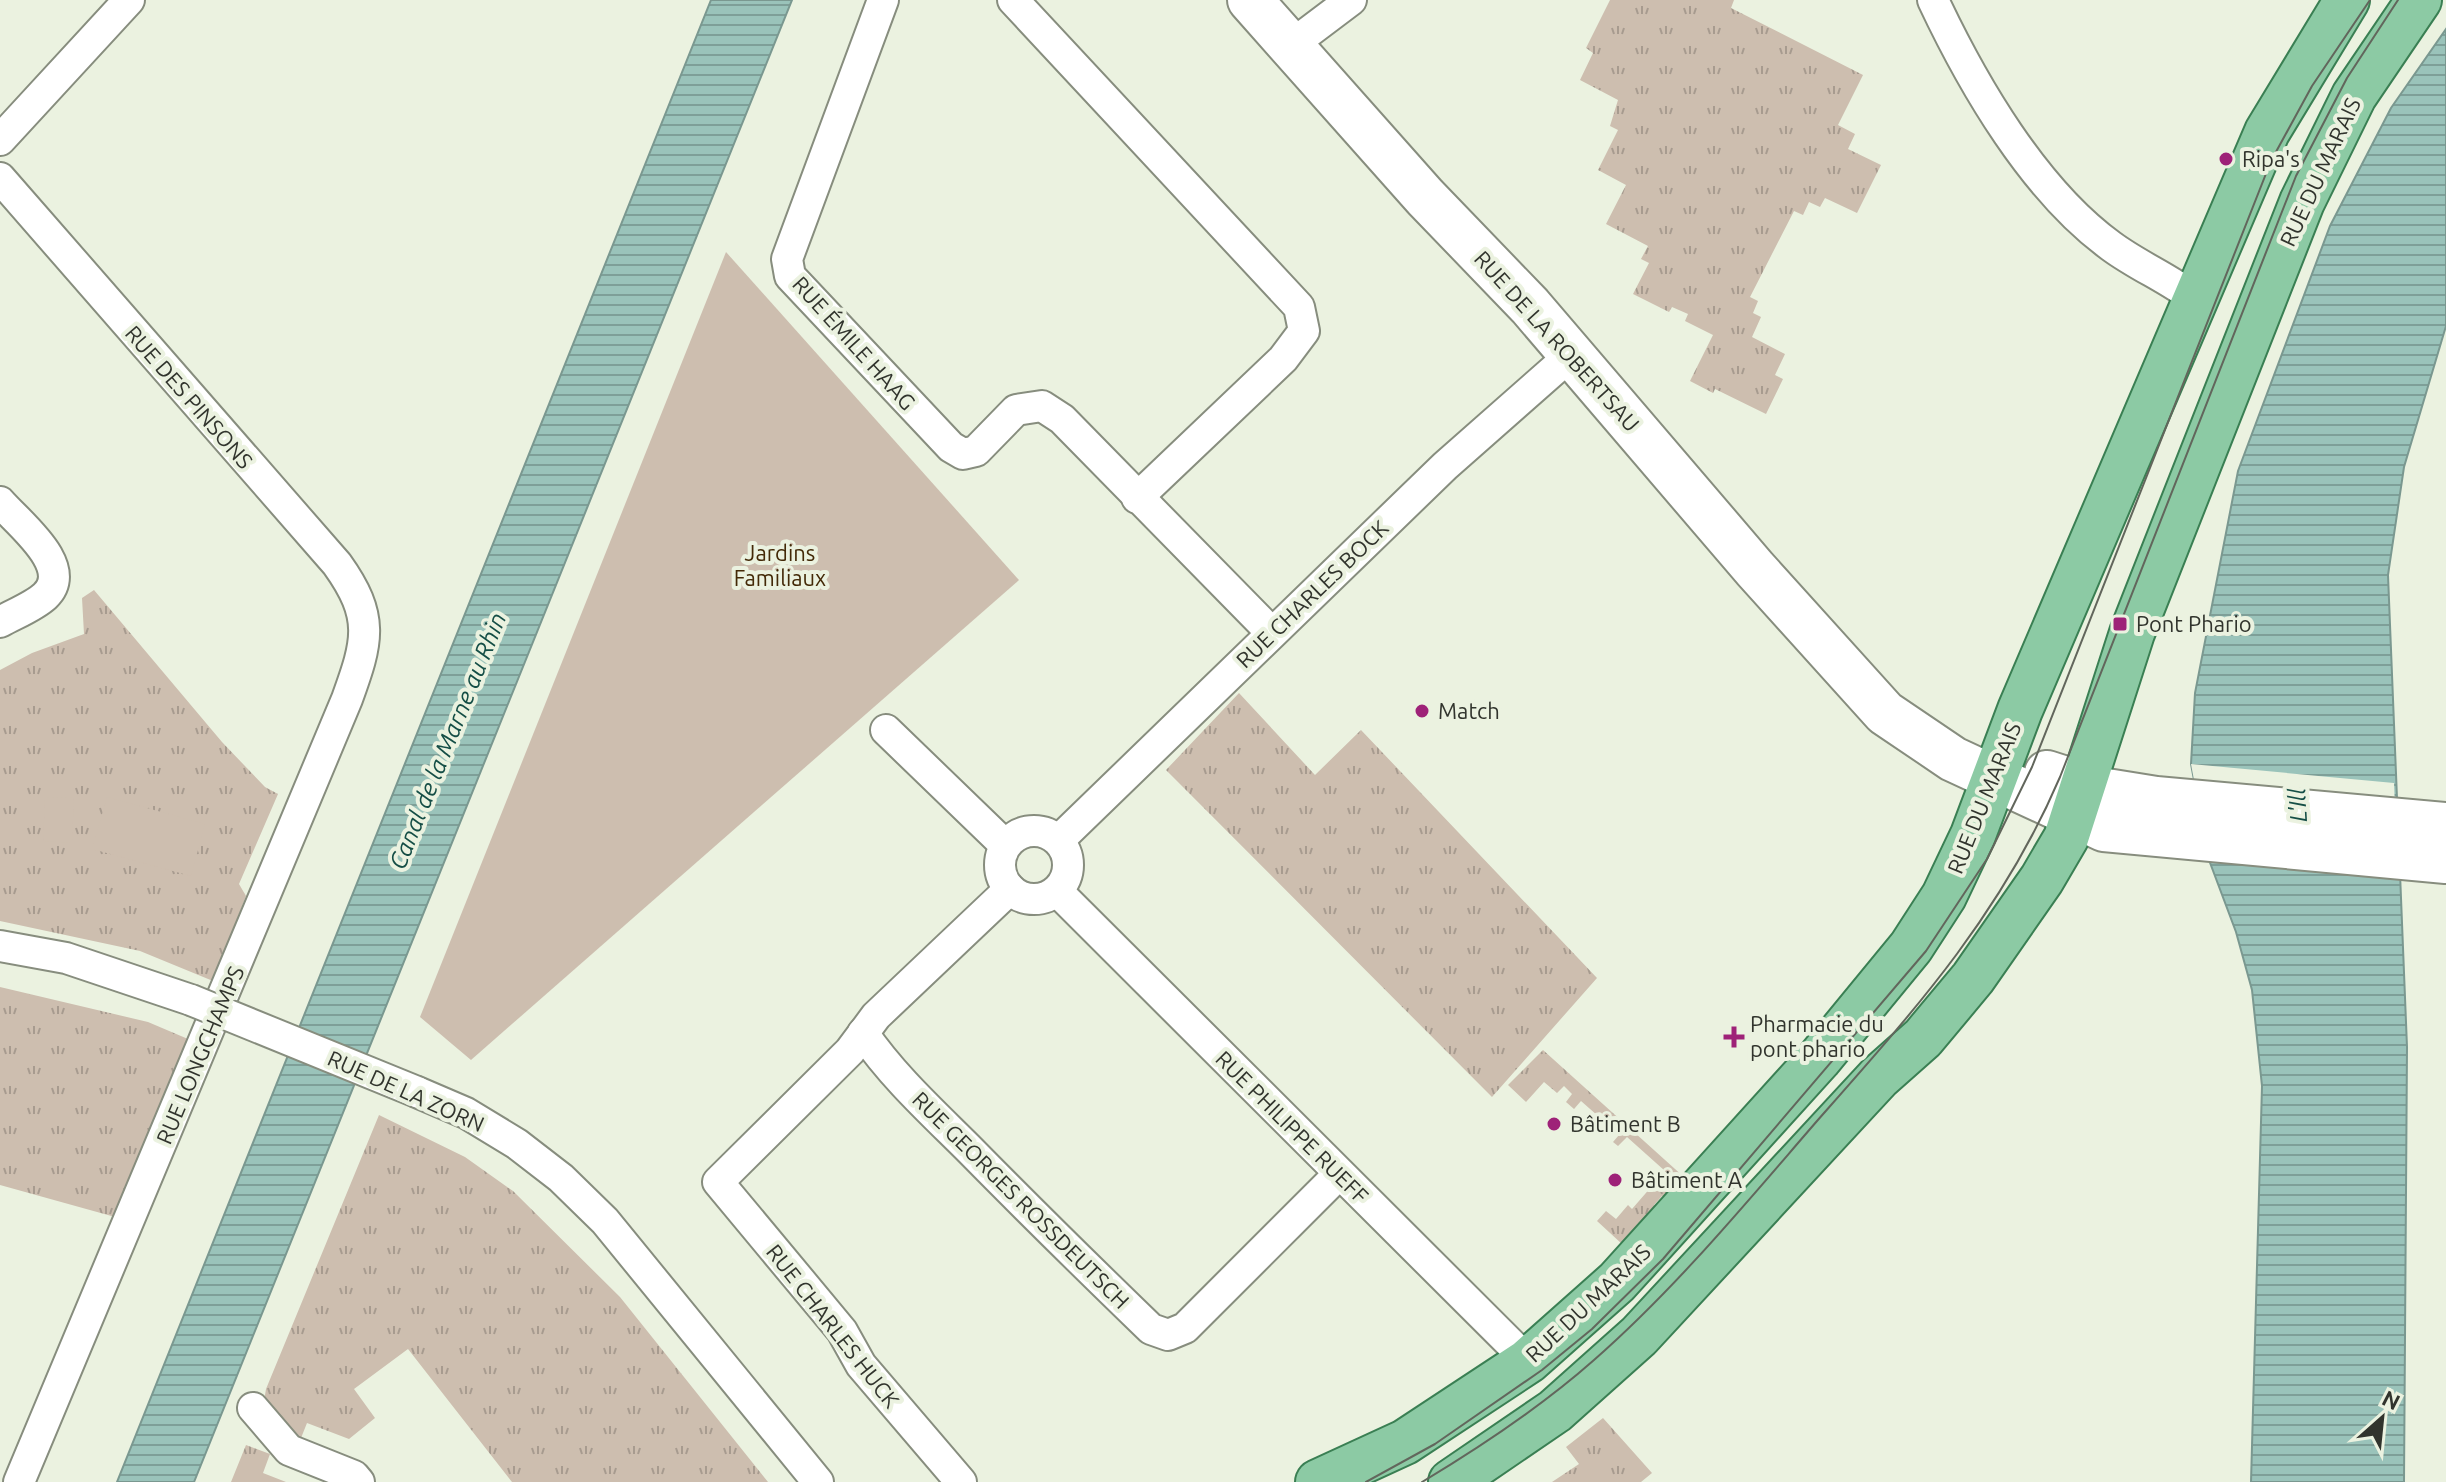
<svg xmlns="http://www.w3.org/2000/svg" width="2446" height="1482" font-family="Ubuntu,sans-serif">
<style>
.grass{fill:url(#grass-tufts)}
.garden{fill:#cdbeaf}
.water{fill:url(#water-rules);stroke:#7a9890;stroke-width:2}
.pier{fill:#ebf2e0}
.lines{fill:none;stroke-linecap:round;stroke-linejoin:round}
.street-casing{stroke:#878d7e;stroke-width:34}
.secondary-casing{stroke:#878d7e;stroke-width:48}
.primary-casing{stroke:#3a7f53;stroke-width:48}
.street{stroke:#fff;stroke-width:30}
.secondary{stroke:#fff;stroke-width:44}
.primary{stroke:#8ccaa4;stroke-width:44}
.tram{stroke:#62665c;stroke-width:2}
.street-bridge-casing{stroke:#878d7e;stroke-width:34;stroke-linecap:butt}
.street-bridge{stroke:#fff;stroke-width:30}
.poi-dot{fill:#9e2278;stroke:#ebf2e0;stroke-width:3}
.labels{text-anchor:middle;stroke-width:8;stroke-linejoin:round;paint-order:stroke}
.poi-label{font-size:22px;fill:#31342d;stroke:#ebf2e0;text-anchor:start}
.street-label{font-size:22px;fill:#31342d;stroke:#ebf2e0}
.park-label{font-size:22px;fill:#432907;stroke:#ebf2e0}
.water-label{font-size:24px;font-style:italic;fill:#154e46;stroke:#ebf2e0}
</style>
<defs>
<pattern id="grass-tufts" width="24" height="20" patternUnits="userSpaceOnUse" patternTransform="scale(2)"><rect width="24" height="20" fill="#cdbeaf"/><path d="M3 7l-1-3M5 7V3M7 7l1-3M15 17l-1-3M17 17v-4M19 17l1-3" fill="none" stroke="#a79b8f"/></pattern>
<pattern id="water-rules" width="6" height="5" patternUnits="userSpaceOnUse" patternTransform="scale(2)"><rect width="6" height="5" fill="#9ac3ba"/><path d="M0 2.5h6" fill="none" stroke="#7e9f98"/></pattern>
</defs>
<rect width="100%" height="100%" fill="#ebf2e0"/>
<g class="grass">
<polygon points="1610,0 1734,0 1731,8 1863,75 1838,125 1855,134 1848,149 1881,165 1857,213 1825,198 1820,207 1809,202 1803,215 1794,211 1750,297 1758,301 1753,313 1761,317 1752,337 1785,354 1775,375 1783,379 1766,414 1715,389 1713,393 1690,381 1713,335 1685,321 1688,314 1672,307 1669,312 1633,294 1649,263 1641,259 1648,246 1606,224 1626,185 1598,170 1618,130 1610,126 1618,100 1580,80 1593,53 1586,48"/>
<polygon points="94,590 222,742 265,787 278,794 239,884 246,896 213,981 140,951 0,921 0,670 32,653 84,634 82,598"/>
<polygon points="1239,693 1315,775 1361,730 1597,978 1492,1097 1166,770"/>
<polygon points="0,987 148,1022 188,1039 115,1217 0,1185"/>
<polygon points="1543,1050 1685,1178 1666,1199 1662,1196 1654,1205 1657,1208 1622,1244 1597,1221 1606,1211 1616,1219 1628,1205 1632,1209 1665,1171 1627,1137 1618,1146 1613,1142 1619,1135 1607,1124 1596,1130 1591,1125 1598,1116 1581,1101 1574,1109 1566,1102 1572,1094 1564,1086 1557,1093 1544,1082 1526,1102 1508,1085"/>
<polygon points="379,1115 465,1157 513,1191 620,1297 768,1482 512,1482 408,1349 354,1389 375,1418 349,1439 307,1423 299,1443 264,1401 266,1389"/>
<polygon points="1603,1418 1652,1473 1641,1482 1552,1482 1579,1464 1566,1447"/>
<polygon points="246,1445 270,1454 263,1473 286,1482 231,1482"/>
</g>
<g class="garden">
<polygon points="726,252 1019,580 471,1060 420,1017"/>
<polygon points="45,797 74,798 72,843 43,841"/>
<polygon points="107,797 205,824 191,876 92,849"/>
</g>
<g class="water">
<polygon points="711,0 792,0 194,1482 117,1482"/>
<polygon points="2446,29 2446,326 2404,467 2388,575 2407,1047 2404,1482 2251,1482 2262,1086 2252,990 2236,932 2209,860 2191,764 2195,693 2238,471 2330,226 2391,108"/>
</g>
<polygon class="pier" points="2191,764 2394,783 2398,879 2209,860"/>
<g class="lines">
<defs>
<g id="street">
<polyline points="883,0 787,259 790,276 951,447 963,454 976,451 1016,410 1042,406 1062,419 1272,633"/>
<polyline points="1013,0 1299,307 1304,331 1283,359 1137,498"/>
<path d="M1933,0C1973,85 2034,190 2111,246C2138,266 2168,278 2194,298"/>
<polyline points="1290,46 1351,0"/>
<polyline points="0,140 129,0"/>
<path d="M0,178L337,564C375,617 368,641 347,699L19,1482"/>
<path d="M0,502C18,523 76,567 45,596C33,607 14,614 0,622"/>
<polyline points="886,730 1005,845"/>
<circle cx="1034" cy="865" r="34"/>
<polyline points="1059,840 1445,466 1572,354"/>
<polyline points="1057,891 1528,1361"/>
<polyline points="0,946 66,958 191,1000"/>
<path d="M863,1033C893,1077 934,1114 971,1151C1030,1211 1090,1270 1151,1329L1168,1335L1185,1328L1338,1175"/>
<polyline points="417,1092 466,1113 517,1144 561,1178 605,1221 818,1482"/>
<polyline points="253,1408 289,1450 354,1476 359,1482"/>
<polyline points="961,1482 861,1365 842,1331 718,1182 850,1051 876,1016 1010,889"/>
</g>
<g id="secondary">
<polyline points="1250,0 1425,197 1530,306 1755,569 1885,713 1953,759 2104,829 2446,861"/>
<polyline points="2047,773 2100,790 2156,799 2446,825"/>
</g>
<g id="primary">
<polyline points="1318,1482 1405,1442 1528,1361 1617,1282 1819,1059 1911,947 1944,896 1973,835 2020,710 2267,132 2347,0"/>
<polyline points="1451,1482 1555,1411 1639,1336 1879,1077 1923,1038 1973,978 2042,879 2066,838 2132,633 2302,202 2354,96 2419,0"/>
</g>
</defs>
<use href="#street" class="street-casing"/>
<use href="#secondary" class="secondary-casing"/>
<use href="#primary" class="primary-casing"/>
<use href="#street" class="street"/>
<use href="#secondary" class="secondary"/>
<use href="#primary" class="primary"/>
<g class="tram">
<polyline points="1366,1482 1435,1444 1542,1370 1592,1329 1663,1259 1926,951 1987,859 2032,767 2271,161 2312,86 2370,0"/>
<path d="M1422,1482C1482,1446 1542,1406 1594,1360C1676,1288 1746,1203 1817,1121C1914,1011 2001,915 2060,777L2296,176L2347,78L2398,0"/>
</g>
<defs>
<polyline id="street-bridge" points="191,1000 417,1092"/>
</defs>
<use href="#street-bridge" class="street-bridge-casing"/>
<use href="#street-bridge" class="street-bridge"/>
</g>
<g class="poi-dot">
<circle cx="2226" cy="159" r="8"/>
<rect x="2112" y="616" width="16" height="16" rx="4"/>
<circle cx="1422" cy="711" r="8"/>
<path d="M1730 1025h8v8h8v8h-8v8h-8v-8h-8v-8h8z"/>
<circle cx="1554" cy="1124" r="8"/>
<circle cx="1615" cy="1180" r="8"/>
</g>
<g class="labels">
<g class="poi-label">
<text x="2242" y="167">Ripa's</text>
<text x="2136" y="632">Pont Phario</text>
<text x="1438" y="719">Match</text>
<text x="1750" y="1032">Pharmacie du<tspan x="1750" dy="25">pont phario</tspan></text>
<text x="1570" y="1132">Bâtiment B</text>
<text x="1631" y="1188">Bâtiment A</text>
</g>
<g class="street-label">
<text transform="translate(2320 172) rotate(-65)" y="8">RUE DU MARAIS</text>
<text transform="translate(1557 341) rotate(48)" y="8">RUE DE LA ROBERTSAU</text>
<text transform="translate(854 343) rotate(48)" y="8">RUE ÉMILE HAAG</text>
<text transform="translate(189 397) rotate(49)" y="8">RUE DES PINSONS</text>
<text transform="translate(1312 594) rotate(-44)" y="8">RUE CHARLES BOCK</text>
<text transform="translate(1984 798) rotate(-68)" y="8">RUE DU MARAIS</text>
<text transform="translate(200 1055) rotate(-67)" y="8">RUE LONGCHAMPS</text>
<text transform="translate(406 1091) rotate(24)" y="8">RUE DE LA ZORN</text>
<text transform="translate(1292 1127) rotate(45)" y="8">RUE PHILIPPE RUEFF</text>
<text transform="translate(1021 1200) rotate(45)" y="8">RUE GEORGES ROSSDEUTSCH</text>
<text transform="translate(1588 1303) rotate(-43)" y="8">RUE DU MARAIS</text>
<text transform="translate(833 1326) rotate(52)" y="8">RUE CHARLES HUCK</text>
</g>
<g class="park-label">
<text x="780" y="561">Jardins<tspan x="780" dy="25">Familiaux</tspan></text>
</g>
<g class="water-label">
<text transform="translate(448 741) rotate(-68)" y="8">Canal de la Marne au Rhin</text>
<text transform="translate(2298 805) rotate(-93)" y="8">L'Ill</text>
</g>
</g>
<g transform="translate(2382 1418) rotate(27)" stroke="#ebf2e0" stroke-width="6" paint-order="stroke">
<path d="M0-6L14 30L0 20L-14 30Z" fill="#31342d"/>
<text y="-12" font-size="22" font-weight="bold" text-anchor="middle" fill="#31342d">N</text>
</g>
</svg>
